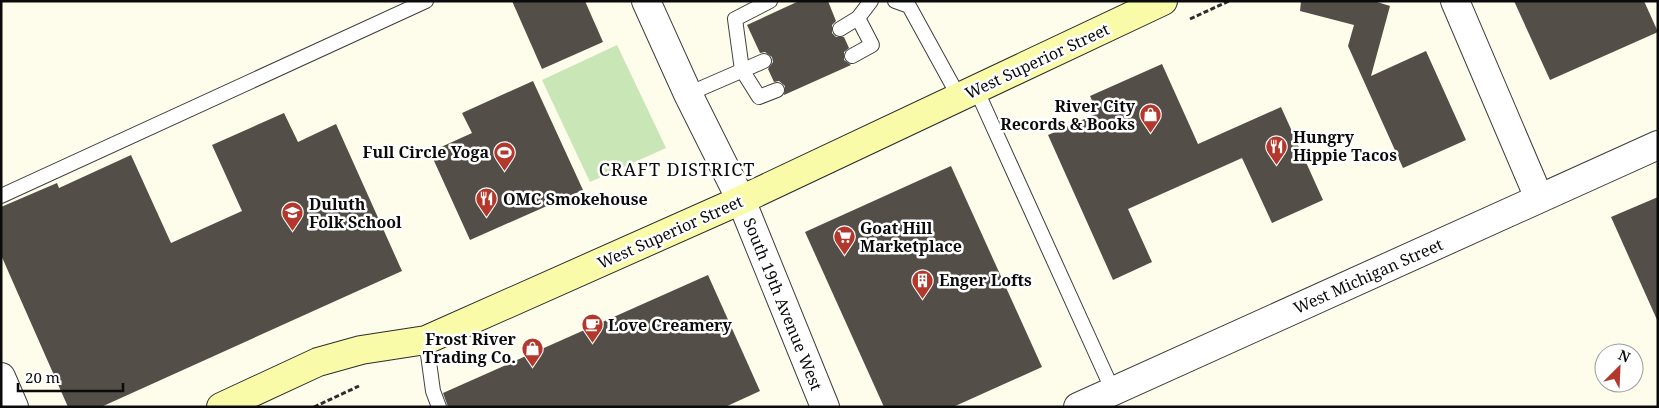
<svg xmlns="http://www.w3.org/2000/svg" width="1659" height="408" font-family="'Noto Serif',serif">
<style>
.green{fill:#c9e6b7}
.building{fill:#534e48}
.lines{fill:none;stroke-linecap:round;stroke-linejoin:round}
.lane-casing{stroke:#3e3e3e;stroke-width:16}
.street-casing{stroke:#3e3e3e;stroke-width:30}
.secondary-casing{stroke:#2d2d2d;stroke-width:30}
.path{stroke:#2d2d2d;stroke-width:3;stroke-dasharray:5 2.5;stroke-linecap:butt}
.lane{stroke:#fff;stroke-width:14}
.street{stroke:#fff;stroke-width:28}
.secondary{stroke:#f9fba9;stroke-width:28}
.labels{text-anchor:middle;stroke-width:5;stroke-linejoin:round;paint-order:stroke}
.street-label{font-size:16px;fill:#0b0b0b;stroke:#fff}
.poi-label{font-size:16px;font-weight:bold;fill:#0b0b0b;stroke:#fff;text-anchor:start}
.neighbourhood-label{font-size:18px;letter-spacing:1px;fill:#0b0b0b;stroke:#fff}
</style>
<rect width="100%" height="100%" fill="#fefdeb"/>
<polygon class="green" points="617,45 666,148 590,182 542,80"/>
<g class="building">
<polygon points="512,1 585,1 603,42 542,69"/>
<polygon points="799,1 828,1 836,21 832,25 832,33 836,37 844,37 849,48 844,52 844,60 851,65 784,95 785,86 779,81 774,82 768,69 773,62 772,57 765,52 760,53 747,25"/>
<polygon points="1301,1 1374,1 1390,6 1371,76 1426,51 1466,140 1403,168 1348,46 1354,25 1300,11"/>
<polygon points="1514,1 1644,1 1658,32 1550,80"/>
<polygon points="1162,64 1198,144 1281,107 1323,200 1272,223 1242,158 1128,209 1152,262 1113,280 1048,135 1098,113 1090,96"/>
<polygon points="533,81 583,190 470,240 430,152 472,133 462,113"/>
<polygon points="284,113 298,142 336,124 402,271 101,407 68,407 1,255 1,207 57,183 59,188 131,155 171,243 242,211 212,145"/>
<polygon points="951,166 1042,367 953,407 884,407 805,232"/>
<polygon points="1658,197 1658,322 1611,217"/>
<polygon points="708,275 760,391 725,407 448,407 443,393"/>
</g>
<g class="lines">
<defs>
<g id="lane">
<polyline points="770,1 735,19 742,70 759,97 777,90"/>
<polyline points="895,1 909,6 959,97"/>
<polyline points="840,29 858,18 871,1"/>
<polyline points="852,56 872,45 858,18"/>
<polyline points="976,89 1113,391"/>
<polyline points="688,94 764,61"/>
<polyline points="1,196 426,1"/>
<polyline points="426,340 433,391 439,407"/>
</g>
<g id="street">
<polyline points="646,1 688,94 741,200 825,407"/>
<polyline points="1455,1 1539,198"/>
<polyline points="1,377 14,407"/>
<polyline points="1078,407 1658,145"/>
</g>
<polyline id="secondary" points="221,407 318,362 361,350 426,340 741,200 1163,1"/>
</defs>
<use href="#lane" class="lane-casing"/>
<use href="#street" class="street-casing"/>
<use href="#secondary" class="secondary-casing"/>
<g class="path">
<polyline points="1190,19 1229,1"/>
<polyline points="314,407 359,386"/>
</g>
<use href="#lane" class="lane"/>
<use href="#street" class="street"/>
<use href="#secondary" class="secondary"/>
</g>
<defs>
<symbol id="shop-pin" viewBox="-11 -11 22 30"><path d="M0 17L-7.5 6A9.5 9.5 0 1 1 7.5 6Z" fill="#b4372b" stroke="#fff"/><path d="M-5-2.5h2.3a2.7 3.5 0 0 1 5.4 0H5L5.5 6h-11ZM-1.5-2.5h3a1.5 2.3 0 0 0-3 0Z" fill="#fff"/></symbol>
<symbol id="restaurant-pin" viewBox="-11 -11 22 30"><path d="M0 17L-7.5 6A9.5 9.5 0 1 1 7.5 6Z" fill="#b4372b" stroke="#fff"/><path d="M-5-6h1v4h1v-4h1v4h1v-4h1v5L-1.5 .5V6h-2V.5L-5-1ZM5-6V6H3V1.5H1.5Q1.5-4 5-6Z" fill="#fff"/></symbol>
<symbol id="stadium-pin" viewBox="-11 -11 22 30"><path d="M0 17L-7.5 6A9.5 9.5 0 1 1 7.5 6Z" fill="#b4372b" stroke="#fff"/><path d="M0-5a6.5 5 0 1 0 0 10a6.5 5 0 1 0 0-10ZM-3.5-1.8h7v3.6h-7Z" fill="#fff"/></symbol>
<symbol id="school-pin" viewBox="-11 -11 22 30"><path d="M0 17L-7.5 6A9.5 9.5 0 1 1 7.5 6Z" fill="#b4372b" stroke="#fff"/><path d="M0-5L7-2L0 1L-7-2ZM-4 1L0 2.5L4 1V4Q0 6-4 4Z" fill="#fff"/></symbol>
<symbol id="supermarket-pin" viewBox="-11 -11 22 30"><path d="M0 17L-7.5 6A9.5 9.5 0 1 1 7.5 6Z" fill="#b4372b" stroke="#fff"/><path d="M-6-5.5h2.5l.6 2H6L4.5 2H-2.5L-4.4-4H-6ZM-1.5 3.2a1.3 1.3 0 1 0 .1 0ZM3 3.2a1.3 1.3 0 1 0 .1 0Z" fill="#fff"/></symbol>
<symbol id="building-pin" viewBox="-11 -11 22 30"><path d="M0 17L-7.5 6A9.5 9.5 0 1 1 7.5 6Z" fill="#b4372b" stroke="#fff"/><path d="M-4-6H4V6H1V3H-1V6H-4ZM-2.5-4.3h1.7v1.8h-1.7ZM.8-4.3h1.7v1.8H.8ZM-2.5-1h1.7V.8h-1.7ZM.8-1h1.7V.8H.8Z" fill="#fff"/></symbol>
<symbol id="cafe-pin" viewBox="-11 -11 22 30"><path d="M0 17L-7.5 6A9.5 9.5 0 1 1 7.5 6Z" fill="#b4372b" stroke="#fff"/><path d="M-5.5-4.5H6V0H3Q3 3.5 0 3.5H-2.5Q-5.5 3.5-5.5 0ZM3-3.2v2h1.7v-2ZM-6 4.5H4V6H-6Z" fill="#fff"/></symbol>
</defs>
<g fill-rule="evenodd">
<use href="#shop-pin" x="1138" y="102" width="25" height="34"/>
<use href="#restaurant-pin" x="1264" y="134" width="25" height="34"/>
<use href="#stadium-pin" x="492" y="140" width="25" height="34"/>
<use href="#restaurant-pin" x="474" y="186" width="25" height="34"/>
<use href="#school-pin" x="280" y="200" width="25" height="34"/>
<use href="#supermarket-pin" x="832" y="224" width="25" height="34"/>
<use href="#building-pin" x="910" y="268" width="25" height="34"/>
<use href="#cafe-pin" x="580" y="312" width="25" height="34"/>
<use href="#shop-pin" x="520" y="336" width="25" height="34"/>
</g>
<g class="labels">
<g class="street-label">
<text transform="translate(1037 61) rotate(-25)" y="6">West Superior Street</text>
<text transform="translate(670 232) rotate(-24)" y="6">West Superior Street</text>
<text transform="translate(1368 276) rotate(-24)" y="6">West Michigan Street</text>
<text transform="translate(783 304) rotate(68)" y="6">South 19th Avenue West</text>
</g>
<g class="poi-label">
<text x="1135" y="112" text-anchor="end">River City<tspan x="1135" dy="18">Records &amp; Books</tspan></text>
<text x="1293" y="143">Hungry<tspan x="1293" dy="18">Hippie Tacos</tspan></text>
<text x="489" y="158" text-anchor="end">Full Circle Yoga</text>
<text x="503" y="205">OMC Smokehouse</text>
<text x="309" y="210">Duluth<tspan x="309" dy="18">Folk School</tspan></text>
<text x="860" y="234">Goat Hill<tspan x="860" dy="18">Marketplace</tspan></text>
<text x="939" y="286">Enger Lofts</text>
<text x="608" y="331">Love Creamery</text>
<text x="516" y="345" text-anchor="end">Frost River<tspan x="516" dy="18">Trading Co.</tspan></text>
</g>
<g class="neighbourhood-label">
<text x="677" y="176">CRAFT DISTRICT</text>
</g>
</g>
<rect width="1659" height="408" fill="none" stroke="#0b0b0b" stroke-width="5"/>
<g transform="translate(1619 368) rotate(24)"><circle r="24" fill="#ffffff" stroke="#9d9d9d"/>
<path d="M0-4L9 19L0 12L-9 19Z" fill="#b4372b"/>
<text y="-8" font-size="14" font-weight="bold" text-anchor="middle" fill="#0b0b0b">N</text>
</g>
<path d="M18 383v8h105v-8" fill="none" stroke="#0b0b0b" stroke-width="2.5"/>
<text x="25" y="383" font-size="15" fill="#0b0b0b" stroke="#ffffff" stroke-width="4" paint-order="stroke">20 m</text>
</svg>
